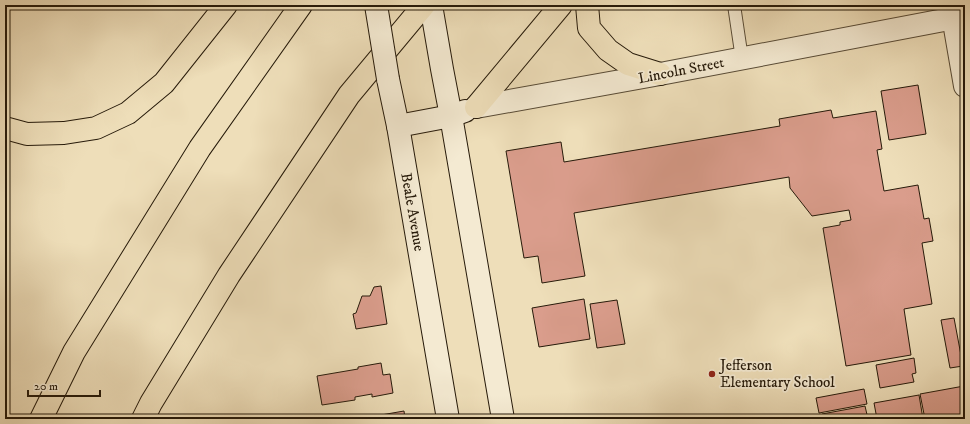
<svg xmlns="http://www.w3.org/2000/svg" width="970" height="424" font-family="'IM FELL DW Pica',serif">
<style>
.building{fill:#da9d8c;stroke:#261a0a}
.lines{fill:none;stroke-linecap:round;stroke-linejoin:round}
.lane-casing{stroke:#584b36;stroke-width:14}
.street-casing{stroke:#584b36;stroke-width:24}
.secondary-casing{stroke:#261a0a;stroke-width:24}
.highway-casing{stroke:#261a0a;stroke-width:24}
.lane{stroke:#f4ead2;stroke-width:12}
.street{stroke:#f4ead2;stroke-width:22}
.secondary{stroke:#f4ead2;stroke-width:22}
.highway{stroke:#eedeb9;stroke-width:22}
.secondary-bridge-casing{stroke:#261a0a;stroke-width:24;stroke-linecap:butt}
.secondary-bridge{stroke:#f4ead2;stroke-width:22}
.poi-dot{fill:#8f2418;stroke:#f4ead2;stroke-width:1.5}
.labels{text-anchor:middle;stroke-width:3.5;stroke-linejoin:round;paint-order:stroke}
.street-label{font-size:15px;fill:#261a0a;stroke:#f4ead2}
.poi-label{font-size:15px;fill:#261a0a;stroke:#f4ead2;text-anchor:start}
</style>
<rect width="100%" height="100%" fill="#eedeb9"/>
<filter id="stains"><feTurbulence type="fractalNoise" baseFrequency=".005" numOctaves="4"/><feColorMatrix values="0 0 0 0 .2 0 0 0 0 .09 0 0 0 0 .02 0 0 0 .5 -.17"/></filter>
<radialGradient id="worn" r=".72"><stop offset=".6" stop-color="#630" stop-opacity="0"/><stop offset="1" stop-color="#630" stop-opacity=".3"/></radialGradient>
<g class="building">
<polygon points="918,85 926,134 889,140 881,91"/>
<polygon points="831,110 833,118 876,111 882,149 877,150 884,191 918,185 924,219 929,218 933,241 922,243 932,304 904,309 911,355 846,366 823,228 840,225 840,222 851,220 849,210 812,216 790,188 789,177 574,213 585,276 542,283 538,256 524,258 506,151 561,142 564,162 780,126 779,119"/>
<polygon points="381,286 387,324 356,329 353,314 356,313 362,296 370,296 374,287"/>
<polygon points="584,299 590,339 539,347 532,308"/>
<polygon points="617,300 625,344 597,348 590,304"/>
<polygon points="954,318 963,366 950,368 941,320"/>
<polygon points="914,358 916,373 912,374 914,382 880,388 876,365"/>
<polygon points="381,363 383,375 390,374 393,393 372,397 372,394 355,397 355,400 322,405 317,376 358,369 358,367"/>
<polygon points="964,386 965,418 956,419 925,419 920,394"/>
<polygon points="864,389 867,404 819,413 816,398"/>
<polygon points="919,395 923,419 877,419 874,403"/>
<polygon points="865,406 868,419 823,419 822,414"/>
<polygon points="404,411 405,419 358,419"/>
</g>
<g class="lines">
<defs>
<polyline id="lane" points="734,5 742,59"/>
<g id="street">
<polyline points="951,5 965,86"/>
<polyline points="476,107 660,74 965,16"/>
</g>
<g id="secondary">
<polyline points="431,5 442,69 451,116 503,419"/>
<polyline points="388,79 398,126 448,419"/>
<polyline points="398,126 451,116 465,111"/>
</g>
<g id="highway">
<polyline points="587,5 589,28 608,50 628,64 660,74"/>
<polyline points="476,107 561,5"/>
<polyline points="5,128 27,134 64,133 96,128 128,113 164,83 226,5"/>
<polyline points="41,419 74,352 200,148 301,5"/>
<polyline points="143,419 151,403 229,275 349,95 424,5"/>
</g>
</defs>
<use href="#lane" class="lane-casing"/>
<use href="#street" class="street-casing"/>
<use href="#secondary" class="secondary-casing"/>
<use href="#highway" class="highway-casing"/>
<use href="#lane" class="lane"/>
<use href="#street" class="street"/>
<use href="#secondary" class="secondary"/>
<use href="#highway" class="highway"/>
<defs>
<polyline id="secondary-bridge" points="376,5 388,79"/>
</defs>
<use href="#secondary-bridge" class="secondary-bridge-casing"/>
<use href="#secondary-bridge" class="secondary-bridge"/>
</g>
<circle class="poi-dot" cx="712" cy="374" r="4"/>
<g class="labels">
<g class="street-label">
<text transform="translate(681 70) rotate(-11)" y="5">Lincoln Street</text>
<text transform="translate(413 212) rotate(80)" y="5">Beale Avenue</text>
</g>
<g class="poi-label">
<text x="720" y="370">Jefferson<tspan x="720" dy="17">Elementary School</tspan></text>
</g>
</g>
<rect width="970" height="424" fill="none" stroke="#eedeb9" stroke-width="20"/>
<rect x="6" y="6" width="958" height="412" fill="none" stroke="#261a0a" stroke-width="2"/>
<rect x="10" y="10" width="950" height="404" fill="none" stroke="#261a0a"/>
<path d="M28 390v6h72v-6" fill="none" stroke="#261a0a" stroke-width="2"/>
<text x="34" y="390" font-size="12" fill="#261a0a" stroke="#f4ead2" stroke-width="3" paint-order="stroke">20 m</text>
<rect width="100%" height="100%" filter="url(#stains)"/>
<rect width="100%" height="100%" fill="url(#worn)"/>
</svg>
